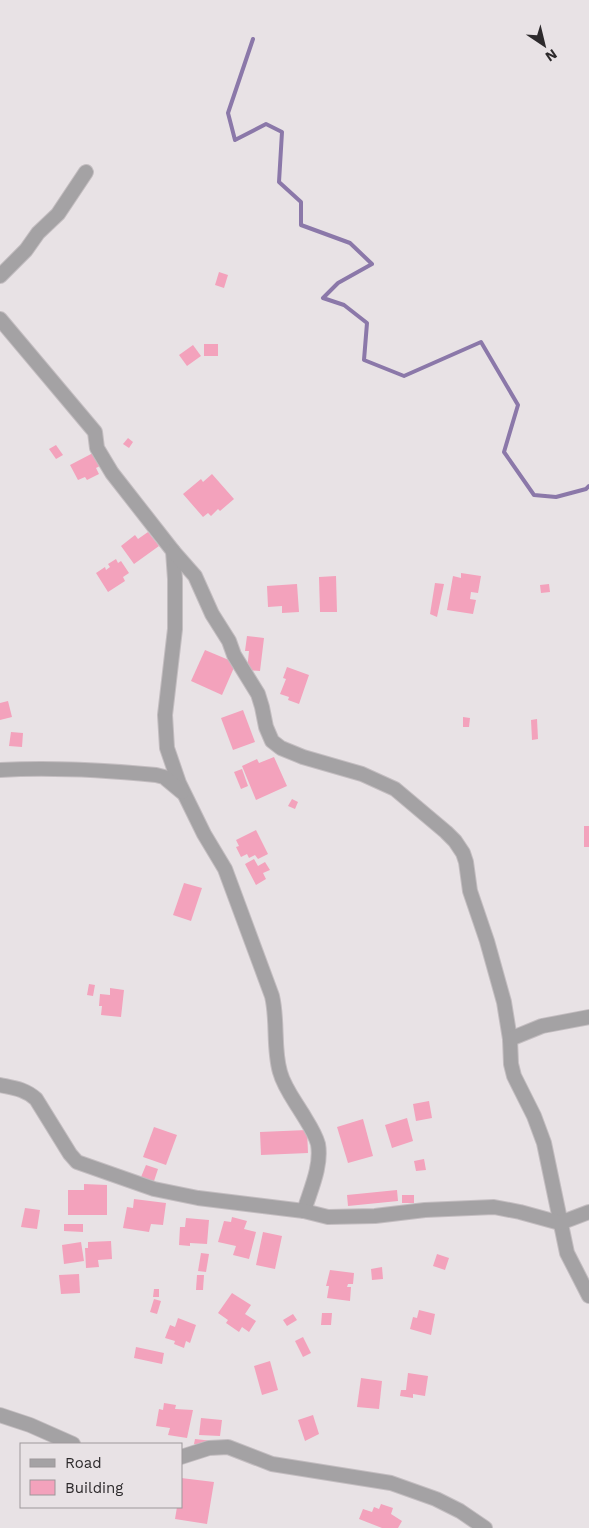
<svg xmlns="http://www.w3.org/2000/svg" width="589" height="1528" font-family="'Work Sans',sans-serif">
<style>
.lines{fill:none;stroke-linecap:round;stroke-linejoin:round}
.stream{stroke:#8b78a9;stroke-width:4}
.building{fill:#f3a2bc}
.minor-casing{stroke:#c3bdc0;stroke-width:16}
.minor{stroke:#a4a2a4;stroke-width:14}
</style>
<rect width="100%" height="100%" fill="#e8e2e5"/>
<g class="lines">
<polyline class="stream" points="253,39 228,113 235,140 266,124 282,132 279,182 301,202 301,225 350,243 372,264 338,283 323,298 344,305 367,323 364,360 404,376 481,342 518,405 504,452 534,495 556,497 586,489 589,486"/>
</g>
<g class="building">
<polygon points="219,272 228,275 224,288 215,285"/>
<rect x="204" y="344" width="14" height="12"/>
<polygon points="193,345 201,356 187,366 179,355"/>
<polygon points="128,438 133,442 129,448 123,444"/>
<polygon points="56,445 63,455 56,459 49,449"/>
<polygon points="93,453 100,466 96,468 99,474 87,480 85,477 78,480 70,465"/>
<polygon points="212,474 234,499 220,511 218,509 211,516 208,513 203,517 183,494 201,479 203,482"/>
<polygon points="148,532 159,546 134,564 121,546 135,535 138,539"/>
<polygon points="116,559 118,563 121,561 129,573 123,577 125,581 108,592 96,573 105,567 106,570 110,567 108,564"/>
<polygon points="461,573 481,576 478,593 471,592 470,599 476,600 473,614 447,610 453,576 461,578"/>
<polygon points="336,576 337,612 320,612 319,577"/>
<polygon points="435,583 444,584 437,617 430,614"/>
<polygon points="297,584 299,612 282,613 282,606 268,607 267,586"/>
<polygon points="549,584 550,592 541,593 540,585"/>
<polygon points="247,636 264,638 260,671 247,670 249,651 245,651"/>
<polygon points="205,650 236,663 222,695 191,681"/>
<polygon points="287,667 309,675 299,704 288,700 289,697 280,694 286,679 283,678"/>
<polygon points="8,701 12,717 0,720 0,703"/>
<polygon points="243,710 255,742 233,750 221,718"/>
<polygon points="463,717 470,718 469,727 463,727"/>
<polygon points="537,719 538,739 532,740 531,720"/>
<polygon points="11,732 23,733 22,747 9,746"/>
<polygon points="274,757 287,786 256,800 242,766 257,759 259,763"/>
<polygon points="242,769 248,786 241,789 234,772"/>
<polygon points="292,799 298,802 295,809 288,806"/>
<rect x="584" y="826" width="5" height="21"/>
<polygon points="256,830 268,854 258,859 255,855 249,858 247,854 241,857 236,847 239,846 236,840"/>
<polygon points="254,859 258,866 265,862 270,870 263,873 266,879 256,885 245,864"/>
<polygon points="184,883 202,888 191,921 173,915"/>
<polygon points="89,984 95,985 93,996 87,995"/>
<polygon points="110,988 124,990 121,1017 101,1015 102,1006 99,1006 100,994 110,995"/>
<polygon points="429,1101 432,1118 416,1121 413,1104"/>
<polygon points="407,1118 413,1141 392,1148 385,1125"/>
<polygon points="363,1119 373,1156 348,1163 337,1127"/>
<polygon points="154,1127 177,1135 166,1165 143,1157"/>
<polygon points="307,1130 308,1153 261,1155 260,1132"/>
<polygon points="424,1159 426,1170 416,1171 414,1161"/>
<polygon points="146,1165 158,1169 154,1181 141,1177"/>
<polygon points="84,1184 107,1185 107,1215 68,1215 68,1190 84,1190"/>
<polygon points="397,1190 398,1201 348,1206 347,1195"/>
<rect x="402" y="1195" width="12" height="8"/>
<polygon points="134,1199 166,1203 163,1225 151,1224 149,1232 123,1228 127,1207 133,1208"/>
<polygon points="25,1208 40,1210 37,1229 21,1227"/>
<polygon points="232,1217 247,1221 244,1229 256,1232 249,1259 233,1255 236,1246 218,1242 224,1221 231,1222"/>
<polygon points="186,1218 209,1220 207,1244 190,1243 190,1246 179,1245 180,1227 185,1227"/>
<polygon points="64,1224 83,1224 83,1232 64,1231"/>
<polygon points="263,1232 282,1236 275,1269 256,1265"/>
<polygon points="111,1241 112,1259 98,1260 99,1267 86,1268 85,1248 88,1248 88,1242"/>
<polygon points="81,1242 84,1261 64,1264 62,1245"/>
<polygon points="201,1253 209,1254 206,1272 198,1271"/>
<polygon points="437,1254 449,1258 445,1270 433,1266"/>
<polygon points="382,1267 383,1279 372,1280 371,1269"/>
<polygon points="330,1270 354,1273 353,1284 348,1284 347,1287 351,1287 350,1301 327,1298 329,1286 326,1286"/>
<polygon points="79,1274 80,1293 61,1294 59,1275"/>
<polygon points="197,1275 204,1275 203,1290 196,1290"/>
<polygon points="154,1289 159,1289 159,1297 153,1297"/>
<polygon points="232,1293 251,1305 245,1314 256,1321 249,1332 242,1327 239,1332 226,1323 228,1320 218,1313"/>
<polygon points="154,1299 161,1301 157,1314 150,1312"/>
<polygon points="419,1310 435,1314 431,1335 410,1329 413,1317 417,1318"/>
<polygon points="322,1313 332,1313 331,1325 321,1325"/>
<polygon points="293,1314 297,1320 287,1326 283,1320"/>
<polygon points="178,1318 196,1325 190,1343 186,1341 184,1348 174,1344 175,1341 165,1338 170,1325 175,1327"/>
<polygon points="303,1337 311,1353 303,1357 295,1341"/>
<polygon points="136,1347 164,1353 162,1364 134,1358"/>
<polygon points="270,1361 278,1390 262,1395 254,1366"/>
<polygon points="408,1373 428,1376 425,1396 413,1394 413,1398 400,1396 401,1390 406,1390"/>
<polygon points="361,1378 382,1381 379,1409 357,1407"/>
<polygon points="164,1403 176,1405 175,1409 193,1410 187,1438 168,1435 170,1428 156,1426 159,1409 163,1410"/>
<polygon points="313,1415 319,1434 305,1441 298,1420"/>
<polygon points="201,1418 222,1420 220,1436 199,1435"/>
<polygon points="195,1439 213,1441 212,1447 194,1444"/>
<polygon points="181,1478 214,1482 207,1524 175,1519 177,1507 181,1507"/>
<polygon points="381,1504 393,1508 391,1514 402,1521 398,1528 382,1528 359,1519 363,1509 372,1512 374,1507 379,1509"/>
</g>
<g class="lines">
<defs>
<g id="minor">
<polyline points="0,276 26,250 38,233 58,214 86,172"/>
<path d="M0,319L95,432L97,448L112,473L173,551L175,579V629L165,715L167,748L179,783L204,834L225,869L272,996C278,1021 273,1048 280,1072C284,1087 294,1100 302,1113C308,1123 315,1133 318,1144C322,1166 310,1191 304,1211"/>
<polyline points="173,551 195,576 212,614 229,641 234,655 258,694 262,707 266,727 272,741 281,748 303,757 362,774 395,789 446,832 455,841 463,853 466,862 470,891 487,941 504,1002 510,1039 511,1064 514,1076 534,1116 544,1143 567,1253 589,1296"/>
<path d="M0,770C52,767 104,770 156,775L164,777L182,792"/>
<polyline points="510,1039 542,1026 589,1017"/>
<path d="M0,1085C14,1088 25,1089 36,1099L70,1154L77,1162L154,1189L198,1198L304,1211L328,1217L375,1216L425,1210L494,1207L520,1212L560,1223L589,1212"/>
<polyline points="0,1415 30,1425 73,1444"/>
<polyline points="181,1457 209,1448 228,1447 272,1464 391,1483 436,1499 460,1511 485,1528"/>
</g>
</defs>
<use href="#minor" class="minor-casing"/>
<use href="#minor" class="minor"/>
</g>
<rect x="20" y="1443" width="162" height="65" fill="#e8e2e5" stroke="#9d989b"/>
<rect x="30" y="1459" width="25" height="8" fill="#a4a2a4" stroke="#9d989b"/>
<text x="65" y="1468" font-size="15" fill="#2d2a2c">Road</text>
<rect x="30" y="1480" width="25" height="15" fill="#f3a2bc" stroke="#9d989b"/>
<text x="65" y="1493" font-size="15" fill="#2d2a2c">Building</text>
<g transform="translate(544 45) rotate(145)" stroke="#e8e2e5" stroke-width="4" paint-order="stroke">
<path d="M0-4L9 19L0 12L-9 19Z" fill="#2d2a2c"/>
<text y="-8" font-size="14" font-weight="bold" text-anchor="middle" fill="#2d2a2c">N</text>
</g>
</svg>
